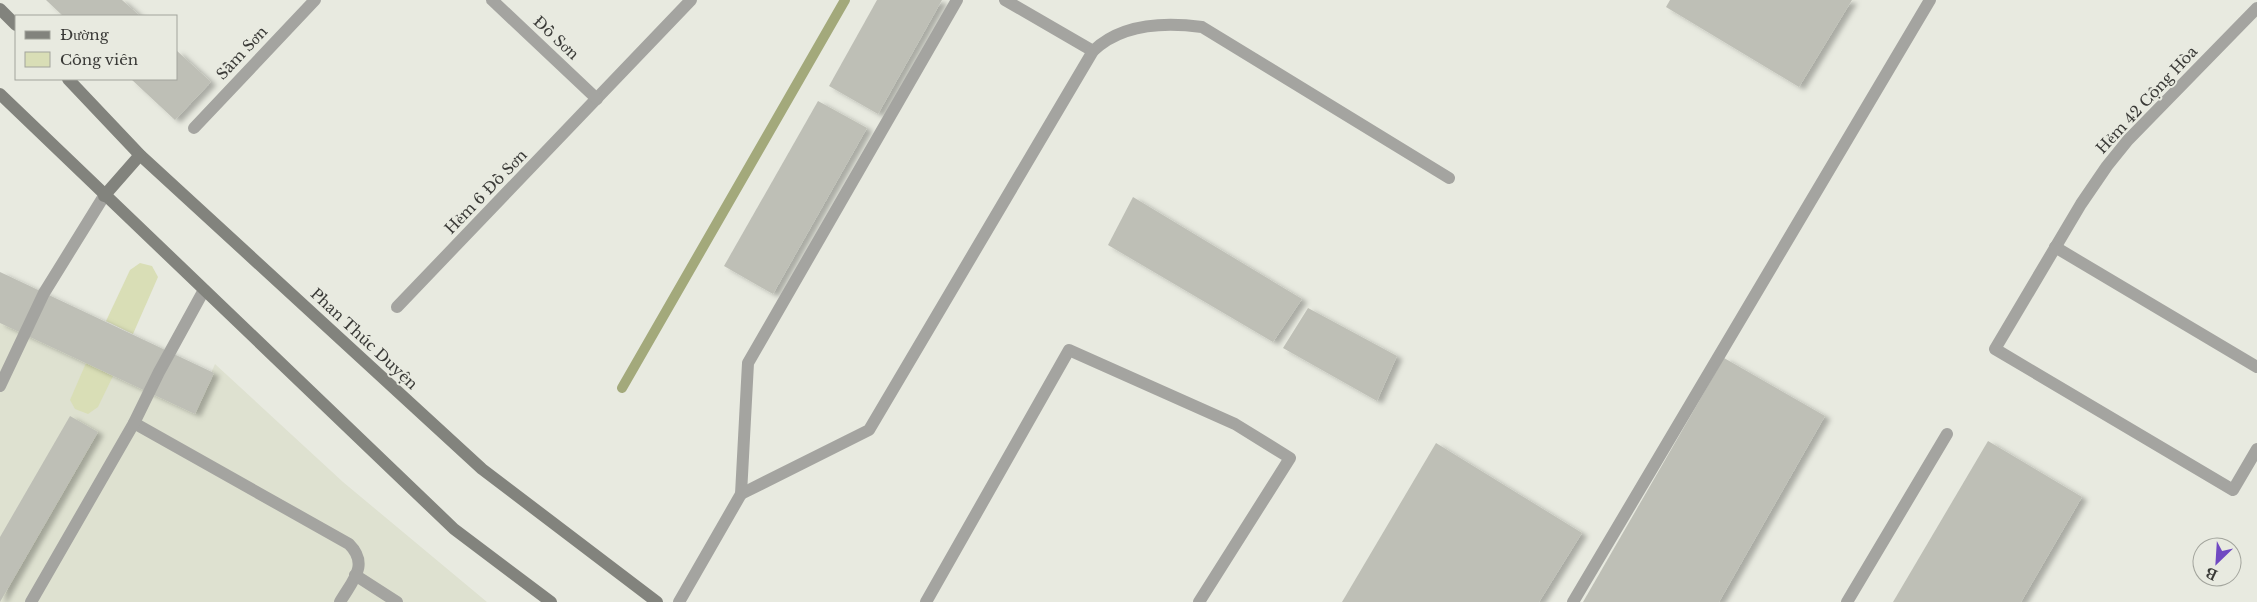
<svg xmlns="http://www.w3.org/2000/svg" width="2257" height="602" font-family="'Libre Baskerville',serif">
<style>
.built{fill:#dee1d0}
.green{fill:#d9deb6}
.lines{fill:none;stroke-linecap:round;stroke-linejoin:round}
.stream{stroke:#a3a97b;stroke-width:10}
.building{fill:#bebfb6;filter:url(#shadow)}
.lane{stroke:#a4a4a0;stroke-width:12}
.street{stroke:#a4a4a0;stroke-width:12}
.secondary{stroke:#82837d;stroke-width:12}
.labels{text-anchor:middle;stroke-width:4;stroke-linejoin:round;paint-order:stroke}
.street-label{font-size:15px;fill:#3a3a37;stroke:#e8eae0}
</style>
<defs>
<filter id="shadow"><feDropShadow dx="5.5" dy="3" stdDeviation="2.5" flood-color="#0004"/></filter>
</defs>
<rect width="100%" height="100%" fill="#e8eae0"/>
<polygon class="built" points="0,288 205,387 215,364 343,482 487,602 0,602"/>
<g class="green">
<polygon points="140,263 152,266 158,277 133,334 106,321 130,270"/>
<polygon points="86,363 113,376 98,407 88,414 75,409 70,400"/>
</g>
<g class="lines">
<polyline class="stream" points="622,388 845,0"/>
</g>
<g class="building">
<polygon points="46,0 122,0 140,16 63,16"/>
<polygon points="877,0 942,0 878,114 829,86"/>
<polygon points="1670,0 1852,0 1799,87 1666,7"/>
<polygon points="176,50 211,82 175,120 131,79 176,79"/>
<polygon points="818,101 867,128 773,294 724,266"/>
<polygon points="1133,197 1302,299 1273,342 1108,245"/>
<polygon points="0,272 214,373 195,414 0,323"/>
<polygon points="1308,308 1397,356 1377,401 1283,348"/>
<polygon points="1724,358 1825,416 1719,602 1583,602"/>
<polygon points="70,416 98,432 0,602 0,537"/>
<polygon points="1988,441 2082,497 2021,602 1893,602"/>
<polygon points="1436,443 1582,533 1539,602 1342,602"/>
</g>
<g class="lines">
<g class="lane">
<polyline points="1005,0 1093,51"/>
<polyline points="2257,8 2128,140 2107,166 2081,204 1995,349 2233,490 2257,449"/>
<polyline points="2055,247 2257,367"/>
<polyline points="397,307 691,0"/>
<polyline points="0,386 44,293 104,196"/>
<path d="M134,423L349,544C370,565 352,581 340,602"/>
<path d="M741,494L869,430L1093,51C1121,24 1165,22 1202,27L1449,178"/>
<polyline points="355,575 397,602"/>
<polyline points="31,602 134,423 159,372 204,290"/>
<polyline points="679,602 741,494 748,363 957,0"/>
<polyline points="926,602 1069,350 1235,424 1290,458 1199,602"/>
<polyline points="1573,602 1930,0"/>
<polyline points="1847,602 1947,434"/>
</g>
<g class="street">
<polyline points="492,0 597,99"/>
<polyline points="194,128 315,0"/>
</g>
<g class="secondary">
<polyline points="0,9 16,25"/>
<polyline points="68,79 140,155 482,469 657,602"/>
<polyline points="0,94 454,529 551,602"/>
<polyline points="104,196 140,155"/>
</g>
</g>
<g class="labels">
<g class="street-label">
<text transform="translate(556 38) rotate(43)" y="5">Đồ Sơn</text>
<text transform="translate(242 53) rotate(-47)" y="5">Sầm Sơn</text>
<text transform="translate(2147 100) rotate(-47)" y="5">Hẻm 42 Cộng Hòa</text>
<text transform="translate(486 192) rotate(-46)" y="5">Hẻm 6 Đồ Sơn</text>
<text transform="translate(364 339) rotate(43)" y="5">Phan Thúc Duyện</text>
</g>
</g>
<rect x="15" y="15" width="162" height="65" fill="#e8eae0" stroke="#a2a49c"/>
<rect x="25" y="31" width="25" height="8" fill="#82837d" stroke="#a2a49c"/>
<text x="60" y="40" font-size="15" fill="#3a3a37">Đường</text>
<rect x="25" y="52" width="25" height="15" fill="#d9deb6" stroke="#a2a49c"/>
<text x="60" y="65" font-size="15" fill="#3a3a37">Công viên</text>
<g transform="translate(2217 562) rotate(205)"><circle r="24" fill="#e8eae0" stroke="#a2a49c"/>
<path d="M0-4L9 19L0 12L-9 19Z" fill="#7049c2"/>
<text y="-8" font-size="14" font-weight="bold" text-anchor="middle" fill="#3a3a37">B</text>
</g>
</svg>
